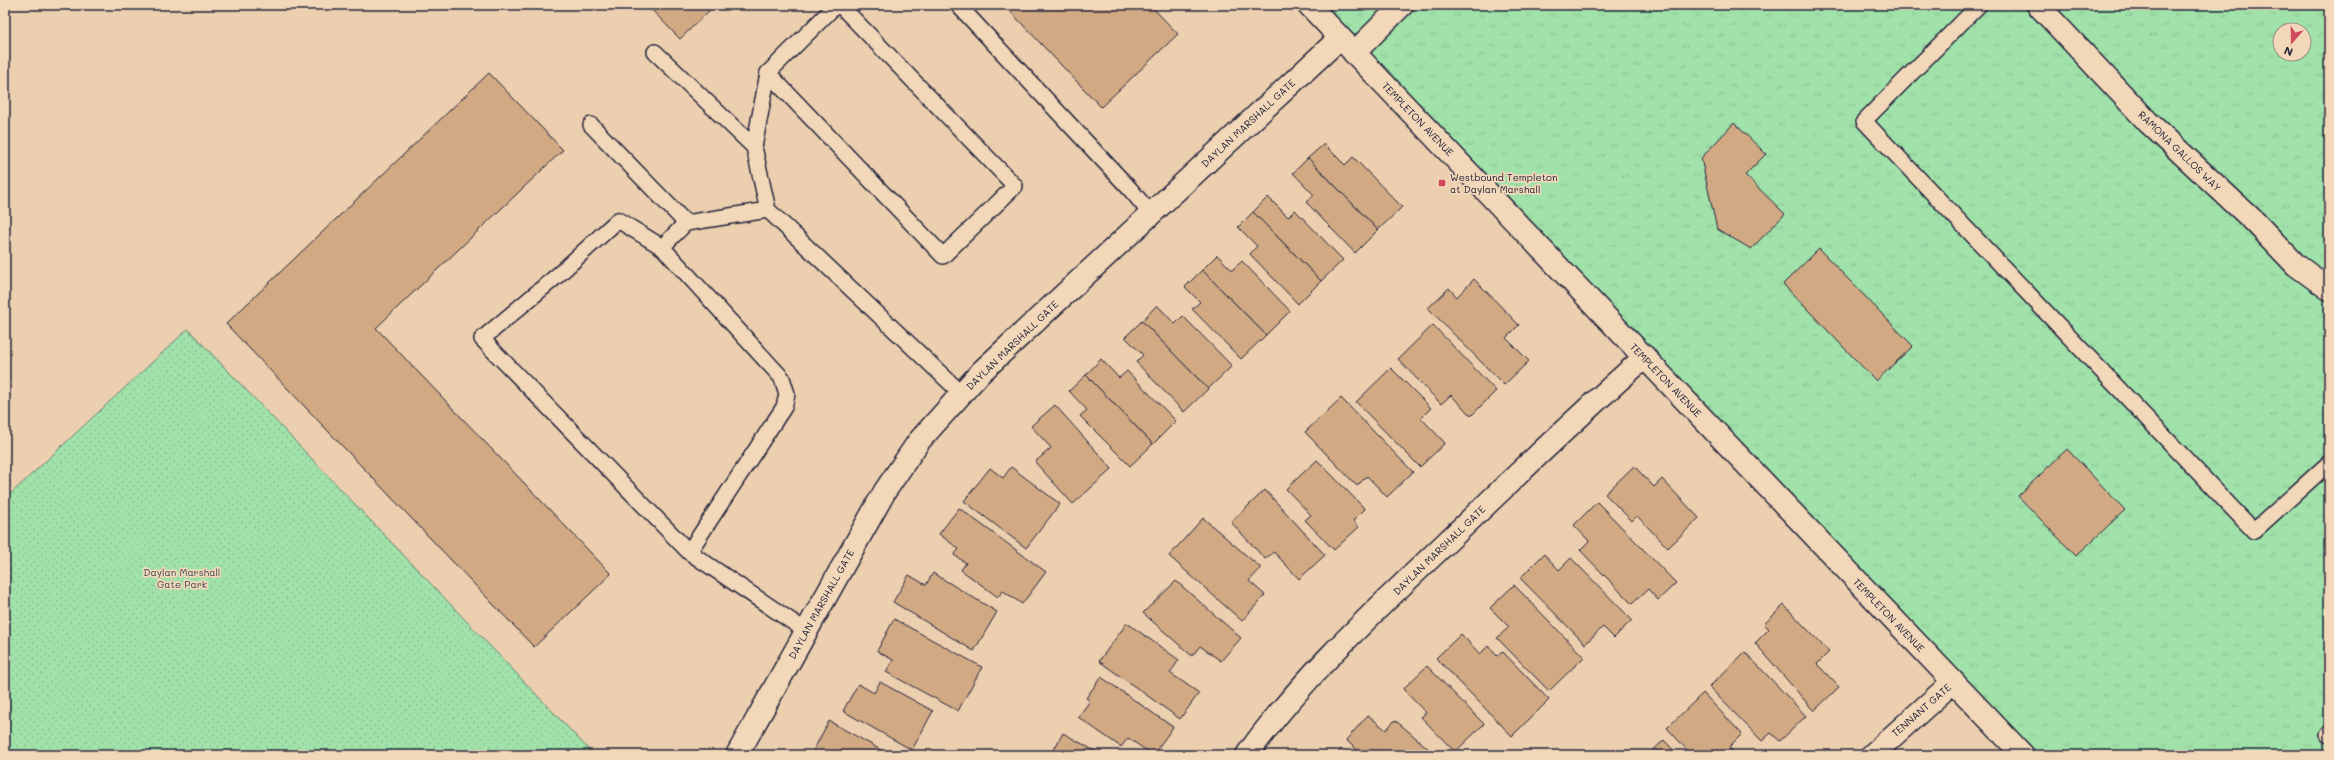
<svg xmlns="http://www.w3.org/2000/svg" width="2334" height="760" font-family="Mali,sans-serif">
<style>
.grass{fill:url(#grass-tufts);stroke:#628273;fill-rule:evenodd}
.park{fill:url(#park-dots);stroke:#628273}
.building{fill:#d1aa84;stroke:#22223b}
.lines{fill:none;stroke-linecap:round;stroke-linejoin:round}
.lane-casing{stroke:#22223b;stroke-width:18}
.street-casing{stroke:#22223b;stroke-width:25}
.secondary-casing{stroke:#22223b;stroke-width:25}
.lane{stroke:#f2d8b9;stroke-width:15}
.street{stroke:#f2d8b9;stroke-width:22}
.secondary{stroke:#f2d8b9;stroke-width:22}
.poi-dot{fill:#d1495b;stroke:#f2d8b9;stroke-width:1.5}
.labels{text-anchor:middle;stroke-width:3.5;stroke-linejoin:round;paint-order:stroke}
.street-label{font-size:10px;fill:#22223b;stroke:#f2d8b9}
.poi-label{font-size:10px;fill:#22223b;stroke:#f2d8b9;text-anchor:start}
.park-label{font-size:10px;fill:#3b4851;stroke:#f2d8b9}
</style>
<defs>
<pattern id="grass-tufts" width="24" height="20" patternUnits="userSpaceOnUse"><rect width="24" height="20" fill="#a1e2ab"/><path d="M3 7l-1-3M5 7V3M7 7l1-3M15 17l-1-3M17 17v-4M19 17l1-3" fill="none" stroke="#8ac294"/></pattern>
<pattern id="park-dots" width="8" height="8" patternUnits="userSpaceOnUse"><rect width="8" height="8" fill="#a1e2ab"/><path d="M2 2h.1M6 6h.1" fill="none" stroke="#8ac294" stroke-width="1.8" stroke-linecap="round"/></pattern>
</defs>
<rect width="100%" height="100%" fill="#eccfaf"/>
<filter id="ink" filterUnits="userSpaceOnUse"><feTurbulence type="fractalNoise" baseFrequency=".025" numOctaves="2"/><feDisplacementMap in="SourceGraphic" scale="8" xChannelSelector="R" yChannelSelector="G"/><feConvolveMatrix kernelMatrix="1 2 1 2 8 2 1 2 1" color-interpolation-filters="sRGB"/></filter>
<g filter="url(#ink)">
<path class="grass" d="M1308,5H2329V755H2022ZM2280,30H2304V54H2280Z"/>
<polygon class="park" points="188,329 594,755 5,755 5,499"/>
<g class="building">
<polygon points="647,5 715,5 680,39"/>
<polygon points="1004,5 1150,5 1178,34 1101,107"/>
<polygon points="489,73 563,150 376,328 611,574 534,647 226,324"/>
<polygon points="1734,123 1766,154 1745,175 1785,214 1751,249 1717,229 1701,158"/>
<polygon points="1324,144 1345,165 1353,157 1402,207 1378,230 1308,158"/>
<polygon points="1308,158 1378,230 1355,253 1306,202 1314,195 1293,173"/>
<polygon points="1268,197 1288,217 1295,210 1343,260 1321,281 1253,212"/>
<polygon points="1253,212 1321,281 1298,304 1250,254 1257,246 1238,227"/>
<polygon points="1819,249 1913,346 1876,381 1783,284"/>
<polygon points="1217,255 1232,270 1242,261 1290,311 1266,335 1202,270"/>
<polygon points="1202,270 1266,335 1241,359 1192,309 1200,302 1185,287"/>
<polygon points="1474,279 1519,325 1506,338 1529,361 1504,385 1428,308 1449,288 1457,297"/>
<polygon points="1157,305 1175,324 1183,316 1232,366 1208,389 1142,321"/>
<polygon points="1142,321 1208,389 1184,412 1136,362 1143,355 1125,337"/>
<polygon points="1433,325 1496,391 1471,416 1451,395 1441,404 1398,359"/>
<polygon points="1101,359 1119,378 1127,371 1176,421 1153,444 1086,375"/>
<polygon points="1391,368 1431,408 1421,418 1445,443 1420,467 1356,402"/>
<polygon points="1086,375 1153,444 1130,466 1080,416 1087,410 1069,391"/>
<polygon points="1341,398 1413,472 1387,497 1367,476 1357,486 1305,432"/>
<polygon points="1055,405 1112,469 1073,504 1035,462 1051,448 1031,426"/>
<polygon points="2067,449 2125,510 2076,556 2018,496"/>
<polygon points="1317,460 1365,509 1353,521 1359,527 1334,550 1305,520 1311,515 1286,489"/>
<polygon points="1634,466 1654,487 1662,479 1699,518 1668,548 1637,516 1632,521 1605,494"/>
<polygon points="1011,467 1060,504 1026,548 964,501 990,468 1003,478"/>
<polygon points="1265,490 1325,555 1299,579 1274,552 1265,559 1231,522"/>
<polygon points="1597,502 1676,583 1658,600 1648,589 1632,604 1580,550 1589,541 1574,525"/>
<polygon points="959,508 1046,572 1022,604 1003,591 998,597 961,570 966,563 954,555 959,549 939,534"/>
<polygon points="1203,518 1261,568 1249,581 1265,595 1242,621 1169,556"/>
<polygon points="1544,554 1559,570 1571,558 1632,620 1614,638 1603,627 1585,644 1520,578"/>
<polygon points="933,573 997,612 974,651 893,602 909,575 926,585"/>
<polygon points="1176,581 1241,638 1221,661 1200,646 1192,656 1143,613"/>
<polygon points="1514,585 1584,657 1549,691 1497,638 1509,627 1490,608"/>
<polygon points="1784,605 1829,652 1817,664 1839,687 1814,711 1755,643 1769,629 1764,624"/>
<polygon points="894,619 982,667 958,711 886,672 893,660 877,651"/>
<polygon points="1127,623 1179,660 1170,673 1199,693 1180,719 1099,661"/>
<polygon points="1461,634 1480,654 1488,646 1497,656 1502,651 1549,700 1512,736 1436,658"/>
<polygon points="1745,652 1806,716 1780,741 1771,733 1762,741 1709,687"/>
<polygon points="1427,666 1484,724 1455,752 1421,717 1426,713 1403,689"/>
<polygon points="1101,677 1173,727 1153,755 1128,738 1121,747 1078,717 1090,701 1086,698"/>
<polygon points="880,682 933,711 912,750 843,711 858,684 874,693"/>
<polygon points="1703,693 1742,734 1729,747 1736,755 1692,755 1667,728"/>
<polygon points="1368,715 1386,730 1395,720 1436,755 1363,755 1346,740"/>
<polygon points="829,721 890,755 812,753"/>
<polygon points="1063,733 1102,755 1051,755"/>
<polygon points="1664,740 1678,755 1648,755"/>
<polygon points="1340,750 1347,755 1336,755"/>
</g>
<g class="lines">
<defs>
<g id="lane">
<polyline points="958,5 1130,189 1151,214"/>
<polyline points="1979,5 1864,121 2254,531 2329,463"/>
<polyline points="655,52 754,147 768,73 836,5"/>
<polyline points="768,73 943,256 1015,186 840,5"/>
<polyline points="591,125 686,223"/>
<polyline points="754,147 768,210 962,394"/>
<polyline points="768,210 686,223 662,247 782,378 787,394 784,407 689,552 806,631"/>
<polyline points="662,247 618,220 558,275 482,339 689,552"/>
<polyline points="2329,732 2327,734 2329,735"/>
</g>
<g id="street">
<polyline points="2038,5 2148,122 2255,222 2296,265 2329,289"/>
<polyline points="1354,53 1402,5"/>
<polyline points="737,755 885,491 919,441 981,372 1340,38"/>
<path d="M1247,755C1303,676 1376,610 1446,543C1511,481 1576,417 1645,357"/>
<polyline points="1872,755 1953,682"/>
</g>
<polyline id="secondary" points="1309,5 2023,755"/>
</defs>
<use href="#lane" class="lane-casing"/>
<use href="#street" class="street-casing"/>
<use href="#secondary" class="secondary-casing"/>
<use href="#lane" class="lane"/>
<use href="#street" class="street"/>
<use href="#secondary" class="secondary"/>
</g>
</g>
<rect class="poi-dot" x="1438" y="179" width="8" height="8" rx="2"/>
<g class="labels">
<g class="street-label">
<text transform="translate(1418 119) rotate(46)" y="4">TEMPLETON AVENUE</text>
<text transform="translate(1248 123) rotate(-43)" y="4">DAYLAN MARSHALL GATE</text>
<text transform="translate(2180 151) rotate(44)" y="4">RAMONA GALLOS WAY</text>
<text transform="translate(1012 345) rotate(-44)" y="4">DAYLAN MARSHALL GATE</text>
<text transform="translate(1666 380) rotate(46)" y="4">TEMPLETON AVENUE</text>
<text transform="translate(1439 550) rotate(-44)" y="4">DAYLAN MARSHALL GATE</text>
<text transform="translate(821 604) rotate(-61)" y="4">DAYLAN MARSHALL GATE</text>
<text transform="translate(1889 615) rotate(46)" y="4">TEMPLETON AVENUE</text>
<text transform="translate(1921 710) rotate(-41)" y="4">TENNANT GATE</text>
</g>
<g class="poi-label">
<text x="1450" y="181">Westbound Templeton<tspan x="1450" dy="12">at Daylan Marshall</tspan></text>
</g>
<g class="park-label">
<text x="182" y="576">Daylan Marshall<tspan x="182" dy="12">Gate Park</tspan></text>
</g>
</g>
<rect width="2334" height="760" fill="none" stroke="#f2d8b9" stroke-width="20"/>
<rect x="10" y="10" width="2314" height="740" fill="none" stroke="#22223b" stroke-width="1.5" filter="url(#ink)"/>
<g transform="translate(2292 42) rotate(200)"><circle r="19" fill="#f2d8b9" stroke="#9f8f87"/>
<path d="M0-3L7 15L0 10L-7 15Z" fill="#d1495b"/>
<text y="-6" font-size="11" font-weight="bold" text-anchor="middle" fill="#22223b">N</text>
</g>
</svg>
